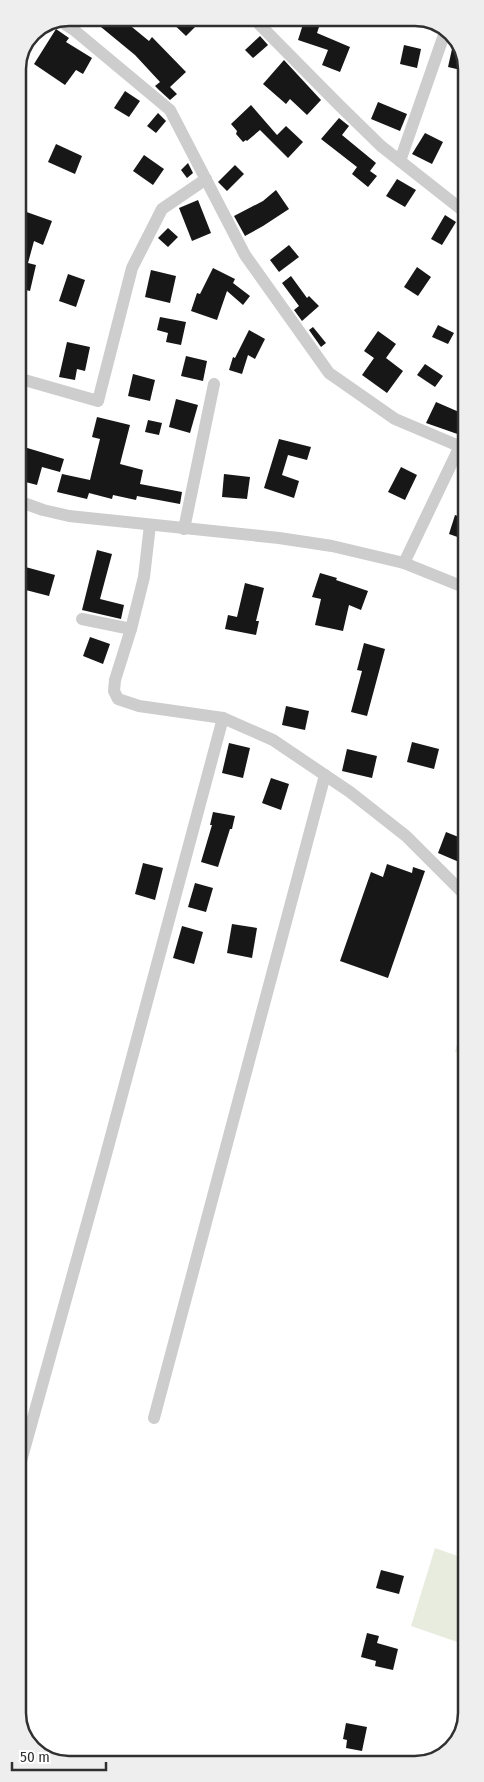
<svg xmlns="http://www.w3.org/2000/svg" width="484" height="1782" font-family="'Fira Sans Condensed',sans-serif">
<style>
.green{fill:#e8ecde}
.building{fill:#171717}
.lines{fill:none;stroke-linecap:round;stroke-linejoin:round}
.minor{stroke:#cdcdcd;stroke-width:12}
.rim{fill:none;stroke:#303030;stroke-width:2.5}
</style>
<rect width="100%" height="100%" fill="#fff"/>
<g class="green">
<polygon points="466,1010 466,1055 455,1052"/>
<polygon points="435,1548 466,1559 466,1645 411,1626"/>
</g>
<g class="building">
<polygon points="90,18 121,18 149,41 152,37 186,72 170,87 177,94 170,100 159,90 155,86 160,82 135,55"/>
<polygon points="167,18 204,18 186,36"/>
<polygon points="305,18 312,18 321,21 317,33 350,47 340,72 322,65 328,50 298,40"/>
<polygon points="56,29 69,38 66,42 92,58 83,74 76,70 65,85 34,64"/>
<polygon points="260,36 268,45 253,58 245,50"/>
<polygon points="454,40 465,59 465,71 448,67"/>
<polygon points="404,45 421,49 417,68 400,64"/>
<polygon points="284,60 321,100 307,115 290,99 286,104 263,84"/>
<polygon points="125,91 140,101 129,117 114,108"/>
<polygon points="378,102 407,114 400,131 371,119"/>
<polygon points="251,105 277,135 286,126 303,142 288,158 260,130 247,141 246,140 243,142 236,134 237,131 231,124"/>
<polygon points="158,113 166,121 156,133 147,126"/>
<polygon points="339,118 349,126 342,135 376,163 370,171 377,176 368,187 352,174 357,167 321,139"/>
<polygon points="425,133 443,142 432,164 412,154"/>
<polygon points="56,144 82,156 75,174 48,162"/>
<polygon points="144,155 164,169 153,185 133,171"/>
<polygon points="188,163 193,173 187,178 181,170"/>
<polygon points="235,165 244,174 227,191 218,182"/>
<polygon points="397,179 416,190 405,207 386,196"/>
<polygon points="276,190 289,209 263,226 245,236 234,216 263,201"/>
<polygon points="198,200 211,233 192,241 179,208"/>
<polygon points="18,209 52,221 43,245 34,241 28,263 36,265 30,291 18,288"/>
<polygon points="445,215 456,222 442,245 431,239"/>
<polygon points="168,228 178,237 168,247 158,238"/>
<polygon points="289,245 299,257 279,272 270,260"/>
<polygon points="417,267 431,277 418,296 404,287"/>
<polygon points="213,268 235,279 233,283 250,296 243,305 227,291 217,320 191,311 197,293 200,294"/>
<polygon points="151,270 176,276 170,303 145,297"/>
<polygon points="68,274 85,280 76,307 59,301"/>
<polygon points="291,276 307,298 309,296 319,306 302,321 294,310 299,306 282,283"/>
<polygon points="160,317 186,322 181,345 166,342 168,333 157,330"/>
<polygon points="438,325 454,333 448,344 432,337"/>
<polygon points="313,327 326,343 321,347 309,330"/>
<polygon points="249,330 265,339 255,359 248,355 242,374 229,370 233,357 235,358"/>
<polygon points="378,331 396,344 386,358 403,371 387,393 362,375 374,358 364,351"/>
<polygon points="67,342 90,347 85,371 77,369 75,380 59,377"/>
<polygon points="186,356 207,361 203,381 181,376"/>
<polygon points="425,364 443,376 435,387 417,375"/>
<polygon points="133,374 155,380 150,401 128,396"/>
<polygon points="176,399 198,405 190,433 169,427"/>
<polygon points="436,402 466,415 466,437 426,423"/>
<polygon points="97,417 130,425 120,464 143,470 140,484 182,492 180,504 137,496 136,500 113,495 112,499 89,493 87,499 57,492 62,474 90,480 100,439 92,437"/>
<polygon points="148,420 162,423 159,435 145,432"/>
<polygon points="279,439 311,447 307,460 288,455 282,475 299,481 294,498 264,488"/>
<polygon points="24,447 64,459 60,472 42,467 37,485 18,480 18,460 20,461"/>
<polygon points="401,467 417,475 405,500 388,492"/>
<polygon points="224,474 250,477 247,499 222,497"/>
<polygon points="455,515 466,519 466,540 449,534"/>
<polygon points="97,550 112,554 100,599 124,605 121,619 82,610"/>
<polygon points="18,565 55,575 49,596 18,588"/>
<polygon points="320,573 337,578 336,580 368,591 361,610 349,605 343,631 315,625 321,599 312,597"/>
<polygon points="245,583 264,588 256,621 259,621 256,635 225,629 228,615 237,617"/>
<polygon points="90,637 110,644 103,664 83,656"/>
<polygon points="364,643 385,649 367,716 351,712 362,671 357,670"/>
<polygon points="286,706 309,711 305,730 282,725"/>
<polygon points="412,742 439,749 434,769 407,762"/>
<polygon points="229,743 250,748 243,778 222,773"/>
<polygon points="347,749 377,756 372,778 342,771"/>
<polygon points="271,778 289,784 281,810 262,803"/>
<polygon points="213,812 235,816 232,829 230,829 218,867 201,862 212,825 210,825"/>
<polygon points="446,832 466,840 466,865 438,853"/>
<polygon points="143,863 163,868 155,900 135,894"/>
<polygon points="387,864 412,873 413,867 425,871 388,978 340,961 371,872 383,877"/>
<polygon points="195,883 213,888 206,912 188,907"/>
<polygon points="232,924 257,928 252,958 227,953"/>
<polygon points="182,926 203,932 194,964 173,958"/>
<polygon points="381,1570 404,1576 399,1594 376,1588"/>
<polygon points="367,1633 379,1636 377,1643 398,1649 393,1670 375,1666 376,1661 361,1657"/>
<polygon points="346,1723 367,1727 362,1751 346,1748 347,1740 343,1739"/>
</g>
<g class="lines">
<g class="minor">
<polyline points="253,18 338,104 381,146 466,213"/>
<polyline points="60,21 74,30 170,110 245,255 329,373 395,419 466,449"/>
<polyline points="400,161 446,29"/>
<polyline points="18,389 21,379 98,401 132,268 162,209 206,179"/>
<polyline points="18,501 43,510 69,516 279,538 332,546 404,563 466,588"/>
<polyline points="150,525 144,577 131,629 115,680 114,691 118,699 139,706 223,718 273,740 350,792 406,836 466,896"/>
<polyline points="184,529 214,384"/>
<polyline points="404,563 459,448"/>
<polyline points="82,619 131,629"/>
<polyline points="154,1418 325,775"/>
<polyline points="18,1472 104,1162 223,718"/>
</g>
</g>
<path d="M0 0H484V1782H0ZM69 26H415A43 43 0 0 1 458 69V1713A43 43 0 0 1 415 1756H69A43 43 0 0 1 26 1713V69A43 43 0 0 1 69 26Z" fill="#eee" fill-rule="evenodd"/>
<path class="rim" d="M69 26H415A43 43 0 0 1 458 69V1713A43 43 0 0 1 415 1756H69A43 43 0 0 1 26 1713V69A43 43 0 0 1 69 26Z"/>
<path d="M12 1762v8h94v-8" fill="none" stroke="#303030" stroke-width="2.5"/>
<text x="20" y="1762" font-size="15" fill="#303030" stroke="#ffffff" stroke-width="4" paint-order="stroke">50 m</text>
</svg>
